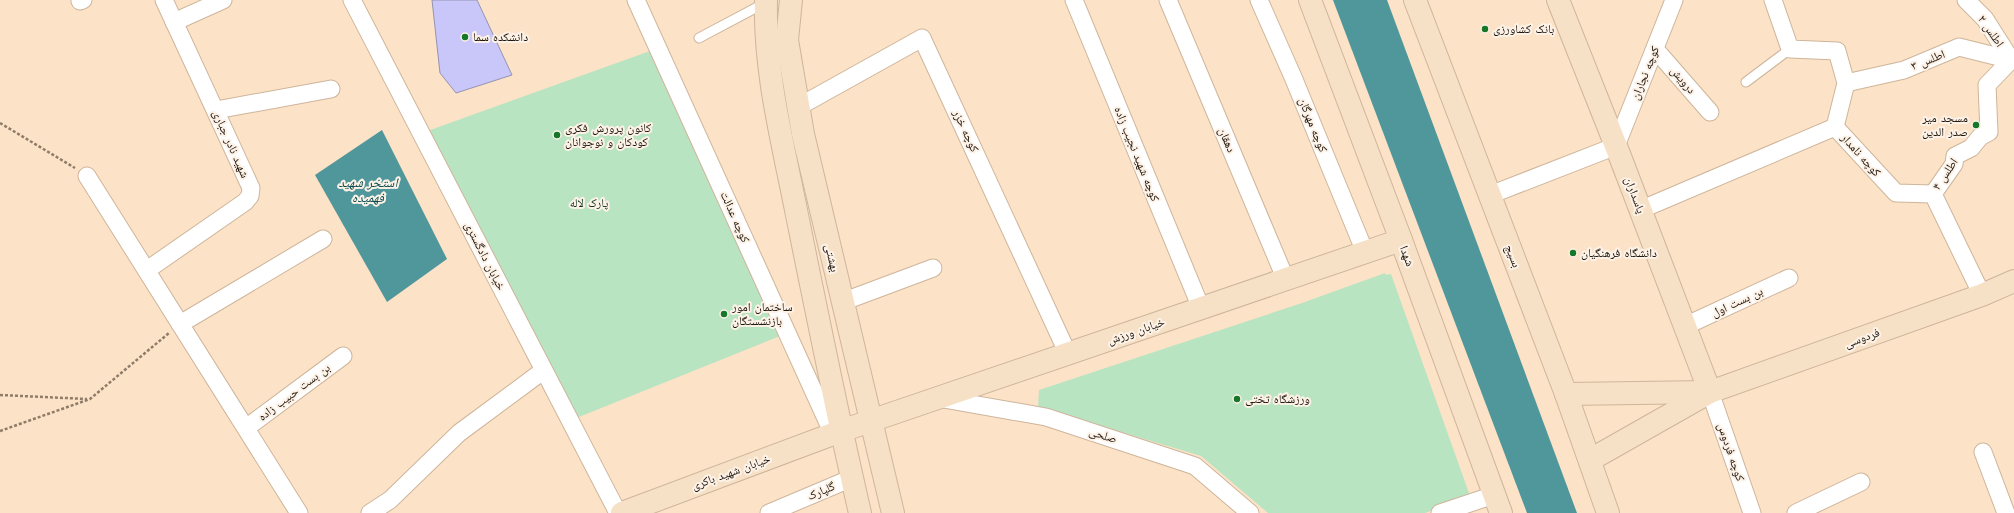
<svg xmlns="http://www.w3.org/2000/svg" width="2014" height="513" font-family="'Work Sans','Noto Naskh Arabic',sans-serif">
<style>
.green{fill:#b9e4c2}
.water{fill:#50979b}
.building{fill:#c9c6f9;stroke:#9493b2}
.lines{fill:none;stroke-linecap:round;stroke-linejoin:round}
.lane-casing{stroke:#ceb59b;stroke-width:11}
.street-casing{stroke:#ceb59b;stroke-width:19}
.secondary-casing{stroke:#ceb59b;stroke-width:24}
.path{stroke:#8e7c69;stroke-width:2.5;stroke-dasharray:3 2;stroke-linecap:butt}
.lane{stroke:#fff;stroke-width:9}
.street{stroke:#fff;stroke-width:17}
.secondary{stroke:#f7e1c6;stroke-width:22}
.poi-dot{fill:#167728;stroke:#fdf2e7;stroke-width:1.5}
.labels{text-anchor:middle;stroke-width:4;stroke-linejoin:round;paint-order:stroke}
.poi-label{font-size:12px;fill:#1d140a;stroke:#fdf2e7;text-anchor:start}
.street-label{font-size:12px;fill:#1d140a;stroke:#fdf2e7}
.park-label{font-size:12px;fill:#0f331a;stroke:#fdf2e7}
.water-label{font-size:13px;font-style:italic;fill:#04494c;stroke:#fdf2e7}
</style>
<rect width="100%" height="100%" fill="#fce2c6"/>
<g class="green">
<polygon points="650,51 780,336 564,423 422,133"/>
<polygon points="1385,273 1386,275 1391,274 1470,496 1425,513 1268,513 1201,456 1038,407 1039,390 1302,303"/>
</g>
<g class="water">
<polygon points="1333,0 1387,0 1577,513 1527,513"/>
<polygon points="382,130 447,259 387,302 315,175"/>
</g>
<polygon class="building" points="432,0 477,0 512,75 456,93 440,73"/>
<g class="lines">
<defs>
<g id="lane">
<polyline points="699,38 765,3"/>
<polyline points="1746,82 1790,49"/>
</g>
<g id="street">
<polyline points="352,0 618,513"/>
<polyline points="636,0 833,434"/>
<polyline points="1074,0 1201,308"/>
<polyline points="1168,0 1286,280"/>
<polyline points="1259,0 1293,77 1365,252"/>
<polyline points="1773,0 1790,49 1837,51 1846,83 1835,127"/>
<polyline points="1966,0 1985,19 2011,60 2014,59"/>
<polyline points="80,1 83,0"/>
<polyline points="174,22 223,0"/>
<polyline points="1655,49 1710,112"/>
<polyline points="1846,83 1904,70 1959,47 2011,60"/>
<polyline points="798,107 922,38 1068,354"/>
<polyline points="216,110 331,89"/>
<polyline points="87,176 299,513"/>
<polyline points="1933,194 1954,164 1955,156 1971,148 1980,137 1989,132 1987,85 2011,60"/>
<polyline points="1490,195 1616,146 1674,0"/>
<polyline points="1640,210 1835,127 1896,193 1933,194 1982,295"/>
<polyline points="147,270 245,202 250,196 251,188 164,0"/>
<polyline points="842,302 933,268"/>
<polyline points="180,324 323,239"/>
<polyline points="1685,326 1789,278"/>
<polyline points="1710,392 1752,513"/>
<polyline points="938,398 1046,417 1195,466 1250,513"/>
<polyline points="246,428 343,356"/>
<polyline points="1983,452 2006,513"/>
<polyline points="370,513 390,500 459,433 540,373"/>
<polyline points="769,513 852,478"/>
<polyline points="1440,513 1494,495"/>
<polyline points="1796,513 1861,482"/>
</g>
<g id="secondary">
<path d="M766,0C764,72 783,144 797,215C817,314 837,414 860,513"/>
<polyline points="791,0 787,40 803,134 893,513"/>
<polyline points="1310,0 1401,240 1501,513"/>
<polyline points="1415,0 1566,394 1608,513"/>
<polyline points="1558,0 1616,146 1710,392"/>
<polyline points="1566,394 1708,392"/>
<polyline points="1590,460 1710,392 1982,295 2014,281"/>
<polyline points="622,513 841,431 1401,240"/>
</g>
</defs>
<use href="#lane" class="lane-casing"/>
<use href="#street" class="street-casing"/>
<use href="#secondary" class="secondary-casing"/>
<g class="path">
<polyline points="0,123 75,168"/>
<polyline points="0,395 87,399"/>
<polyline points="0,431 90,399 169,333"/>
</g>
<use href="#lane" class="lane"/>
<use href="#street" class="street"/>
<use href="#secondary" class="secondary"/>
</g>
<g class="poi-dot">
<circle cx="1485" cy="29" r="4"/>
<circle cx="465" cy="37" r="4"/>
<circle cx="1976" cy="125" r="4"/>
<circle cx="557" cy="135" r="4"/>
<circle cx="1573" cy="253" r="4"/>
<circle cx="724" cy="314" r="4"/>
<circle cx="1237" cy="399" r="4"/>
</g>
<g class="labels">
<g class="poi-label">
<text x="1493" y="33">بانک کشاورزی</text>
<text x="473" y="41">دانشکده سما</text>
<text x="1968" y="122" text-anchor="end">مسجد میر<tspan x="1968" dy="14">صدر الدین</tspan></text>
<text x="565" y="132">کانون پرورش فکری<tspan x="565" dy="14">کودکان و نوجوانان</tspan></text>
<text x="1581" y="257">دانشگاه فرهنگیان</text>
<text x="732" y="311">ساختمان امور<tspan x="732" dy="14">بازنشستگان</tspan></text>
<text x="1245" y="403">ورزشگاه تختی</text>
</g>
<g class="street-label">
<text transform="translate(1991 31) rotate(55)" y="4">اطلس ۲</text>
<text transform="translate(1928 60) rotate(-22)" y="4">اطلس ۳</text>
<text transform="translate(1645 73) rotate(-68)" y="4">کوچه نجاران</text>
<text transform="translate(1683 80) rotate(49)" y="4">درویش</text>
<text transform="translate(1313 125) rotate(68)" y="4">کوچه مهرگان</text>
<text transform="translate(966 131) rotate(65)" y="4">کوچه خزر</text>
<text transform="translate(1227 140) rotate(67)" y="4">دهقان</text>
<text transform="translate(231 144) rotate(66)" y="4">شهید نادر جباری</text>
<text transform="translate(1137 154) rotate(68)" y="4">کوچه شهید نجیب زاده</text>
<text transform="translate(1861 155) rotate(48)" y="4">کوچه نامدار</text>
<text transform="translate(1945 174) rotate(-56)" y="4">اطلس ۴</text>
<text transform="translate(1635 195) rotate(69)" y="4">پاسداران</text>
<text transform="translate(735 217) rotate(66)" y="4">کوچه عدالت</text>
<text transform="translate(485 256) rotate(63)" y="4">خیابان دادگستری</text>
<text transform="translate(1407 256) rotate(70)" y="4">شهدا</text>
<text transform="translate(1513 256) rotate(69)" y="4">بسیج</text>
<text transform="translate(832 258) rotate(77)" y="4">بهشتی</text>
<text transform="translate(1737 302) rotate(-25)" y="4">بن بست اول</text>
<text transform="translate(1136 331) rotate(-19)" y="4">خیابان ورزش</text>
<text transform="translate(1862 338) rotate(-20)" y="4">فردوسی</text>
<text transform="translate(294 392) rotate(-37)" y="4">بن بست حبیب زاده</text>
<text transform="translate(1103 435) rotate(18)" y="4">صلحی</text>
<text transform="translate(1731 452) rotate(71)" y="4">کوچه فردوس</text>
<text transform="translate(731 472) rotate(-20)" y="4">خیابان شهید باکری</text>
<text transform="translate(821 491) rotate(-23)" y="4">گلپارک</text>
</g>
<g class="park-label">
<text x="589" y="207">پارک لاله</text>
</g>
<g class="water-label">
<text x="368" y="187">استخر شهید<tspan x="368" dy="15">فهمیده</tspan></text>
</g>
</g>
</svg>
